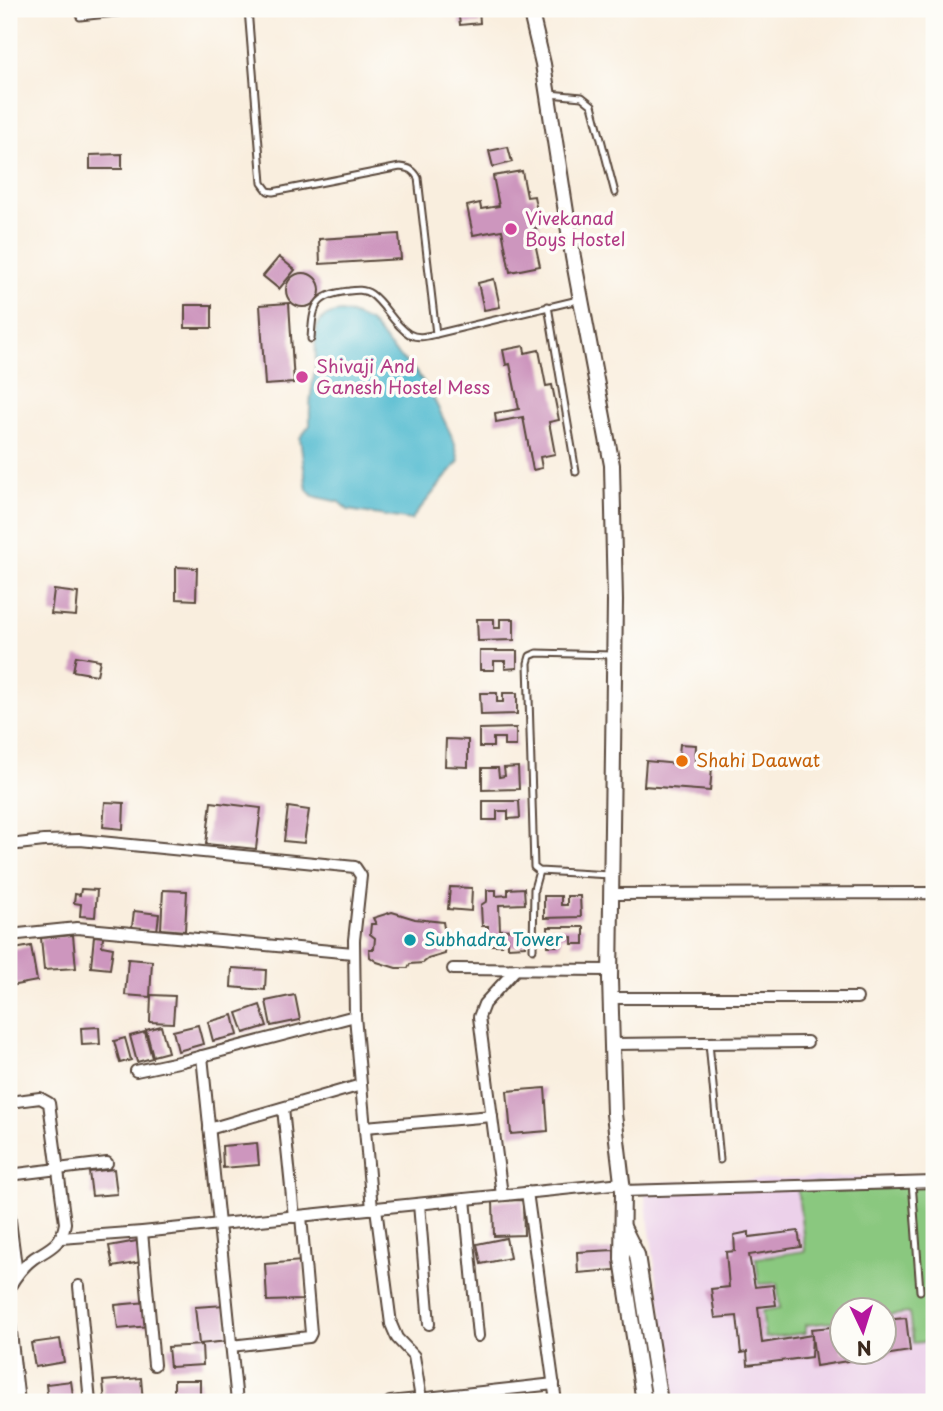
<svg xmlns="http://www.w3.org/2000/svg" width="943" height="1411" font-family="'Playpen Sans',sans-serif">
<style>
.built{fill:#ecd1ea;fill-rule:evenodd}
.green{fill:#8ac87f;stroke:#62794e;stroke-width:2}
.water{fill:#53bbd0;stroke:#477277;stroke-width:2}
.building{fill:#cd96be}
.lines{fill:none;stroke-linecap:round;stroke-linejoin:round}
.service-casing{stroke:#58473b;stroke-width:9}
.minor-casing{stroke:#58473b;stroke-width:14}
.tertiary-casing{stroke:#58473b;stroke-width:18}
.service{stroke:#fff;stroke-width:5}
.minor{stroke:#fff;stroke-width:10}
.tertiary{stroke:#fff;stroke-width:14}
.hotel-dot{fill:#d1479c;stroke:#fdfcf7;stroke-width:2.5}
.food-dot{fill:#e8710a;stroke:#fdfcf7;stroke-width:2.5}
.culture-dot{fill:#0f9aa8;stroke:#fdfcf7;stroke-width:2.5}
.labels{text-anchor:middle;stroke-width:7;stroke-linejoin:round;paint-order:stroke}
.hotel-label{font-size:18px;fill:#b23c85;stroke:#fdfcf7;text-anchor:start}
.food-label{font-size:18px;fill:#c56008;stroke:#fdfcf7;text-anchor:start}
.culture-label{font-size:18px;fill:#0d838f;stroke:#fdfcf7;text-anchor:start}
</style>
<rect width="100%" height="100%" fill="#fdfcf7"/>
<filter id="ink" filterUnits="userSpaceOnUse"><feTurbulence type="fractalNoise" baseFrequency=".0143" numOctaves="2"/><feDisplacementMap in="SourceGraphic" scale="14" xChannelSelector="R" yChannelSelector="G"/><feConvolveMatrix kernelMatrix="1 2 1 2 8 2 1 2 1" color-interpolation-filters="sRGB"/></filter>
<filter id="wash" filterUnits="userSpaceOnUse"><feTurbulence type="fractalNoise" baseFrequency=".00686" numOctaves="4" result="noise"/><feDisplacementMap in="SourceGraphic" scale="28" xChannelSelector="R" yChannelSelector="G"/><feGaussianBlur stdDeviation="1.57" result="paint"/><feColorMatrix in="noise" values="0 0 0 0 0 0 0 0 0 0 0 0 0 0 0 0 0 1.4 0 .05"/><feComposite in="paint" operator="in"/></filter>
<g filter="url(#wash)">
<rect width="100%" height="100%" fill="#f9eede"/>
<path class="built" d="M934,1174V1402H675L643,1183ZM842,1310H884V1352H842Z"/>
<polygon class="green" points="934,1180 934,1341 913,1343 909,1313 884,1316 884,1310 842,1310 841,1321 806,1325 806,1333 765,1338 762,1311 780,1308 777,1283 759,1284 756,1258 805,1251 797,1185"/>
<path class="water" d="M341,312L351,314L370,322L392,349L417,373L431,393L454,441L459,461L411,520L348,510L339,502L313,496L307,490L300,438L310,425C309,405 311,389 315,370C318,355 312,339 318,325C322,316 332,313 341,312Z"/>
<g id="blocks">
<g class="building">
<polygon points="458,9 479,9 480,23 460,25"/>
<polygon points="508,147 512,162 493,167 489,151"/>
<polygon points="122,154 122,169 90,169 90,155"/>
<polygon points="522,171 527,197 534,196 540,227 532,229 540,266 510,272 502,230 473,235 467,206 480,203 481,209 499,206 493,176"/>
<polygon points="399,234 401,259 320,264 319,239"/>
<polygon points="279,257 295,270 279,289 263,276"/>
<circle cx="303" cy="290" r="17"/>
<polygon points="494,279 500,307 484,310 478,283"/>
<polygon points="289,303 294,383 265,385 260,305"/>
<rect x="185" y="305" width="27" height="23"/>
<polygon points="524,346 525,353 539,350 546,386 552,385 559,420 549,422 555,454 540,457 542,468 533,470 523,417 496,422 495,413 519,409 510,364 506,365 503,350"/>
<polygon points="176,567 197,568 196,600 176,599"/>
<polygon points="54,590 78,593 76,616 51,614"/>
<polygon points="477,619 494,619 494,628 500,628 500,619 514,619 514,640 478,641"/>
<polygon points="480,651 517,651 517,668 505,669 505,661 494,661 494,670 480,670"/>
<polygon points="76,656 100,660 97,675 73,671"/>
<polygon points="480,693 497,693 497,702 503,702 503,693 517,693 517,714 481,715"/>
<polygon points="516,728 516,746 504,746 504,738 493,738 493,747 479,747 479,729"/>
<polygon points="446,739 468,740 468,767 445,766"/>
<polygon points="680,744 696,745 695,766 712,767 710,791 644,786 646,761 678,764"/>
<polygon points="518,767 519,789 482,790 482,768 498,768 499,777 505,776 504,768"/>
<polygon points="483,801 519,801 520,818 508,819 508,811 497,811 497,820 483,820"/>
<polygon points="105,802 124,803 123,829 103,827"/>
<polygon points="211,802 261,808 256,849 206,844"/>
<polygon points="288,807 309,810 304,843 284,841"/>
<polygon points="450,887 472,888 471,911 448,909"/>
<polygon points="524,888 525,904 499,905 500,930 524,929 525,946 508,947 508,938 502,939 502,945 488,945 488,926 482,926 481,905 487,901 487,890 496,890 496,896 508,895 508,889"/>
<polygon points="81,889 97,890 95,917 80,916 81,904 74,903 75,894 80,895"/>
<polygon points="163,890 187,891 185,931 161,929"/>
<polygon points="544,896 561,896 561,905 567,905 567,896 580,896 581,917 544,918"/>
<polygon points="134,911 159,914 157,931 132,927"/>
<polygon points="392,912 415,919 443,922 446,939 445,954 428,959 423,963 410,964 408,968 396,968 377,962 370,957 369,949 374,949 375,938 370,934 371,924 376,924 373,918"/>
<polygon points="548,927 584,927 584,944 572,944 572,937 561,937 561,946 548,946"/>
<polygon points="73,935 76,968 44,970 41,938"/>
<polygon points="94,936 103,937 102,946 113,948 110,969 91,967"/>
<polygon points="31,946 37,981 10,986 9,950"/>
<polygon points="128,959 152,961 150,997 125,995"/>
<polygon points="232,968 266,970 265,990 231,987"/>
<polygon points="151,995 175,996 173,1023 150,1022"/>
<polygon points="295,995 300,1020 271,1026 266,1001"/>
<polygon points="260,1005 267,1026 244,1033 237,1013"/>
<polygon points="233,1015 238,1035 213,1041 208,1022"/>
<polygon points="198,1025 203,1044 178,1051 173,1031"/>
<polygon points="161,1026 168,1052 153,1056 146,1030"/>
<polygon points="99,1027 100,1044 82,1045 81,1028"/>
<polygon points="145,1032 152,1058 137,1062 130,1036"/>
<polygon points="125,1038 131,1060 120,1063 114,1041"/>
<polygon points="545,1088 548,1131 511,1134 507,1091"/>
<polygon points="257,1143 259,1165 223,1168 222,1146"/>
<polygon points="114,1169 117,1194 92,1196 89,1172"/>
<polygon points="523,1200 524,1235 494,1236 493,1201"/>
<polygon points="798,1231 801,1247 749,1255 755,1287 773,1285 776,1305 758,1307 762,1343 812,1335 811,1357 748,1365 747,1352 741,1353 737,1316 715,1318 711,1289 729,1287 726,1252 735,1251 734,1235 749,1232 749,1237"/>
<polygon points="506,1238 510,1258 481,1264 477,1244"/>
<polygon points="137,1241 141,1262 113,1267 109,1246"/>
<polygon points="614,1250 615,1270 578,1273 577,1252"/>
<polygon points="302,1261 302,1300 267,1301 265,1264"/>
<polygon points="147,1302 149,1326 118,1329 115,1305"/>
<polygon points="225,1305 228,1341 199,1344 195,1307"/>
<polygon points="906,1318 910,1351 816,1366 811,1329 842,1326 842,1352 884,1352 884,1320"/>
<polygon points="60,1339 64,1362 35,1367 31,1343"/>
<polygon points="202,1345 203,1365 170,1367 168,1347"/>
<polygon points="141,1378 143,1402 105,1402 103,1381"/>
<rect x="174" y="1380" width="26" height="22"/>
<polygon points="71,1381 74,1402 48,1402 46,1384"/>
</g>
</g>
</g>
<g filter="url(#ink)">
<use href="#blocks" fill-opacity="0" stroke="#58473b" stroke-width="2"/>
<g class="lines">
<defs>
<g id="service">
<path d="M248,9L262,183L268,191L273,192L400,167C409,168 414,170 418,178L436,334L578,300"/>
<polyline points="80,17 152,9"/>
<polyline points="549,94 582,97 592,105 615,193"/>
<polyline points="548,306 576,472"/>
<path d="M311,339C313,306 314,295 349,291C356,290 364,289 371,294C385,304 393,324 409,334C418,339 427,336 436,334"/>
<polyline points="610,875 539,871 534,867 528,663 530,656 537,653 611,655"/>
<polyline points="533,949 534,889 539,871"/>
<polyline points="709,1043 720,1160"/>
<polyline points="912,1182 920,1291"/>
</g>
<g id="minor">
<polyline points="9,845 44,841 80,840 355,867 361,876 354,940 355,1016 372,1209"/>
<polyline points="610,894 929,893 934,895"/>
<polyline points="9,935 77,928 353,953"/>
<polyline points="453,969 610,970"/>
<polyline points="610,998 857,998"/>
<polyline points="612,1044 807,1042"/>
<polyline points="202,1056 237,1402"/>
<polyline points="136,1071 183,1061 355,1016"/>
<path d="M9,1102L40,1098L49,1103L65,1223C62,1244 50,1248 34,1258C23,1266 15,1277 9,1288"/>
<polyline points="283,1108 294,1217"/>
<polyline points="365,1127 492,1116"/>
<polyline points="209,1129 361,1085"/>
<polyline points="9,1175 107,1163"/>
<polyline points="623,1191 934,1182"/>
<polyline points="527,1192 556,1402"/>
<polyline points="502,1195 479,1017 484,1004 516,969"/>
<polyline points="465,1199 478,1336"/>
<polyline points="419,1204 429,1324"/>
<polyline points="376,1208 391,1324 397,1338 414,1356 421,1399"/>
<polyline points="9,1213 17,1274"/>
<polyline points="142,1232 154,1365"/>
<polyline points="61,1238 142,1232 622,1183"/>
<polyline points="79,1286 90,1402"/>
<polyline points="9,1315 19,1402"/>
<polyline points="231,1346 309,1337 311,1333 301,1216"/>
<polyline points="390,1402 554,1384"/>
</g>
<g id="tertiary">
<polyline points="530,9 543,64 573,257 612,465 615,601 610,979 614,1114 623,1191 622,1259 644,1402"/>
<polyline points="623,1227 637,1255 660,1402"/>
</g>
</defs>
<use href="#service" class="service-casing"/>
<use href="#minor" class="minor-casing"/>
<use href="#tertiary" class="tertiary-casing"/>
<use href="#service" class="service"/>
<use href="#minor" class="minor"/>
<use href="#tertiary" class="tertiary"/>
</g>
</g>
<g class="hotel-dot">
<circle cx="511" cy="229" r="7"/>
<circle cx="302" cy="377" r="7"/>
</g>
<circle class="food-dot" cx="682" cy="761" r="7"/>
<circle class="culture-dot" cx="410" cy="940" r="7"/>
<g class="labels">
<g class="hotel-label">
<text x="525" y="225">Vivekanad<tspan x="525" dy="21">Boys Hostel</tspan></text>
<text x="316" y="373">Shivaji And<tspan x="316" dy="21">Ganesh Hostel Mess</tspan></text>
</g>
<g class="food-label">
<text x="696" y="767">Shahi Daawat</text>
</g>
<g class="culture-label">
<text x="424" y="946">Subhadra Tower</text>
</g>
</g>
<rect width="943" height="1411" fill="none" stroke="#fdfcf7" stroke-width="35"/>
<g transform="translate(863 1331) rotate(176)"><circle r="33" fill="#fdfcf7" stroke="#afa8a0" stroke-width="2"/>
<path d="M0-5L12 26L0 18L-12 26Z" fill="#b5179e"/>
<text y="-10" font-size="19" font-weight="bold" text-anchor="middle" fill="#3b2a1e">N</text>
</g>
</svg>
